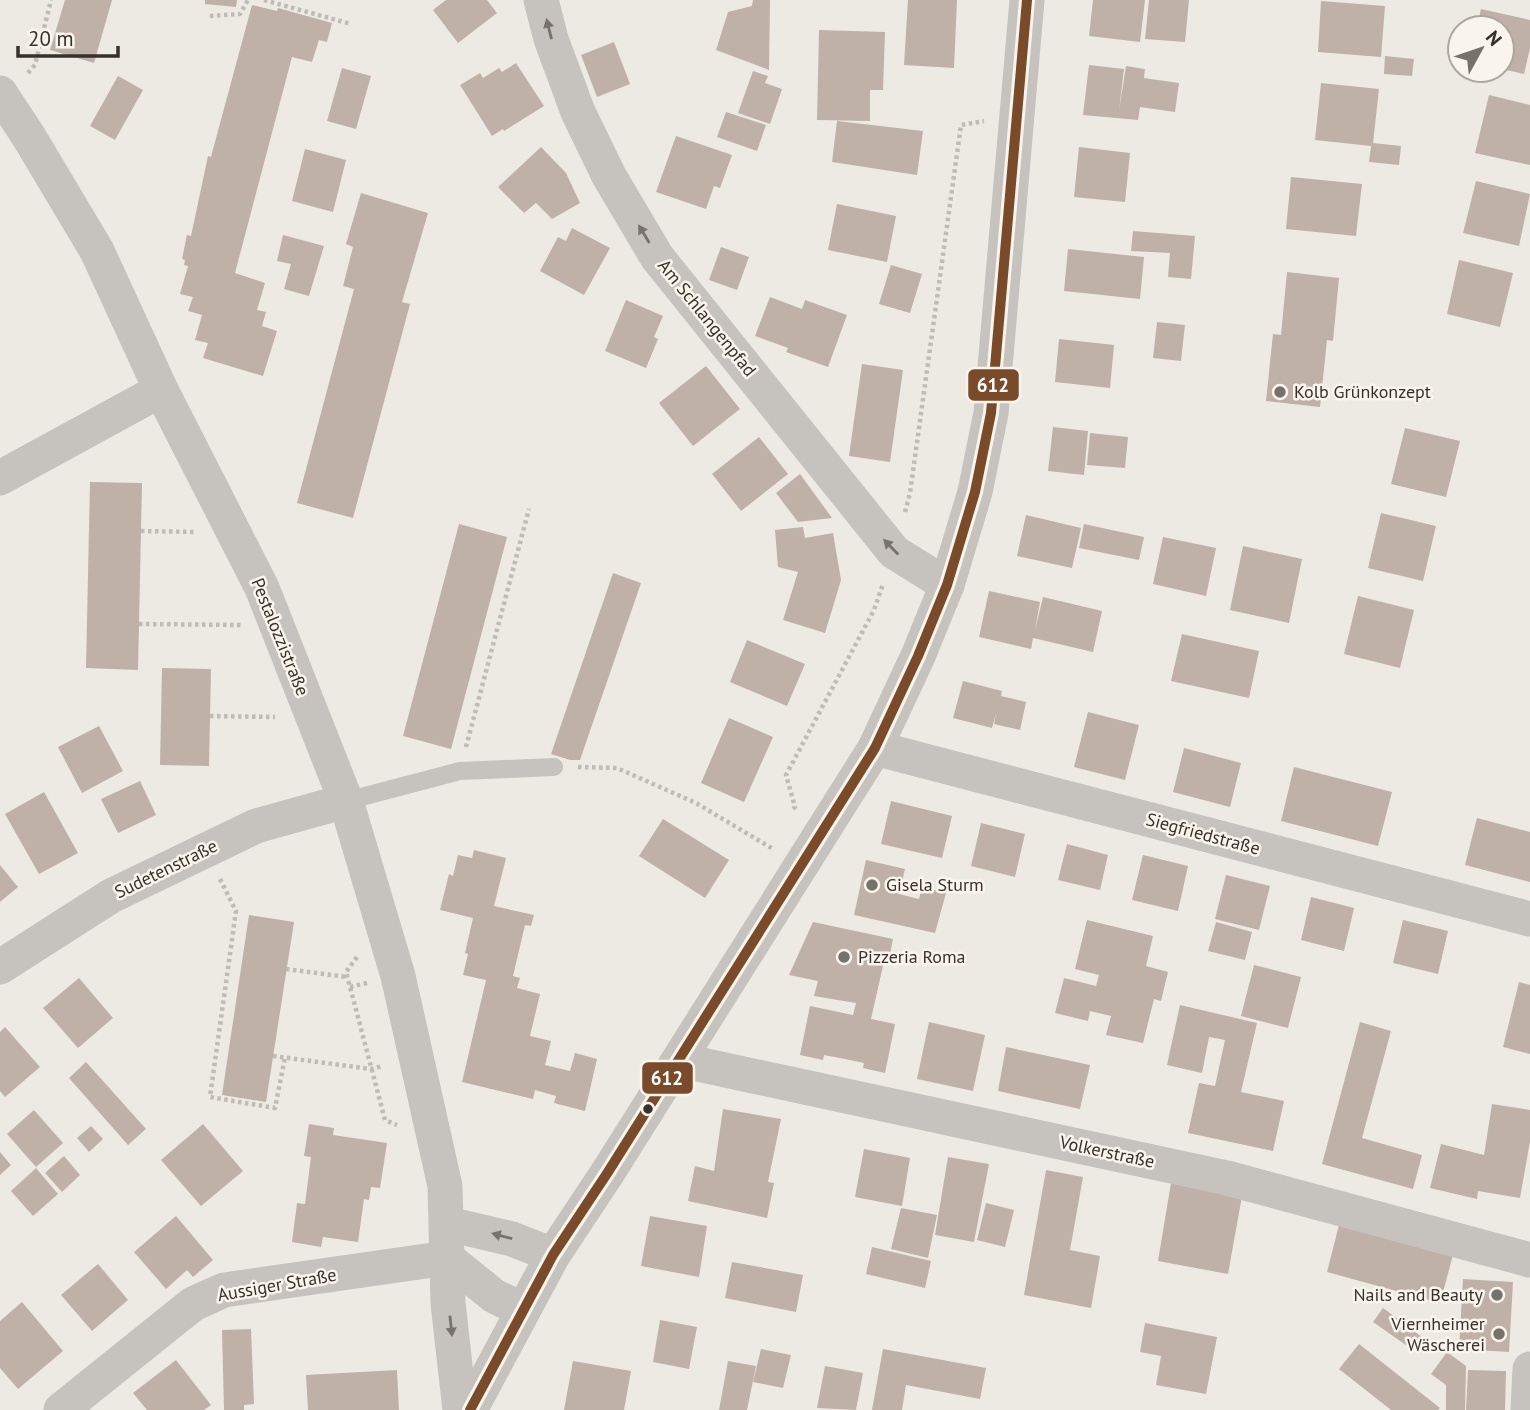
<svg xmlns="http://www.w3.org/2000/svg" width="1530" height="1410" font-family="'PT Sans',sans-serif">
<style>
.building{fill:#bfb1a8}
.lines{fill:none;stroke-linecap:round;stroke-linejoin:round}
.path{stroke:#bfbbb5;stroke-width:4.5;stroke-dasharray:3.5 3.5;stroke-linecap:butt}
.service{stroke:#c6c2bd;stroke-width:18}
.minor{stroke:#c6c2bd;stroke-width:35}
.bus-1-casing{stroke:#f9f5ed;stroke-width:16}
.bus-1{stroke:#7a4b2a;stroke-width:10}
.oneway{fill:#77726d}
.poi-dot{fill:#77716c;stroke:#f9f5ed;stroke-width:2.5}
.bus-dot{fill:#37302b;stroke:#f9f5ed;stroke-width:2.5}
.labels{text-anchor:middle;stroke-width:5;stroke-linejoin:round;paint-order:stroke}
.street-label{font-size:18px;fill:#37302b;stroke:#f9f5ed}
.poi-label{font-size:18px;fill:#37302b;stroke:#f9f5ed;text-anchor:start}
.line-badge{stroke:#f9f5ed;stroke-width:2.5}
.badge-label{font-size:19px;text-anchor:middle;font-weight:bold;fill:#fff}
</style>
<rect width="100%" height="100%" fill="#edeae4"/>
<g class="building">
<polygon points="65,0 112,0 94,63 50,50"/>
<polygon points="205,0 237,0 236,7 205,4"/>
<polygon points="446,0 487,0 497,13 458,43 433,10"/>
<polygon points="753,0 770,0 769,70 716,50 728,12 752,6"/>
<polygon points="908,0 957,0 954,68 904,65"/>
<polygon points="1093,0 1145,0 1140,42 1089,36"/>
<polygon points="1149,0 1189,0 1185,42 1145,39"/>
<polygon points="1321,1 1385,6 1381,57 1318,52"/>
<polygon points="252,5 277,11 278,8 332,23 327,42 319,40 312,62 292,57 235,273 265,283 257,310 266,312 262,326 277,331 263,376 203,358 208,343 195,340 202,315 188,311 193,297 180,294 188,266 184,265 185,260 182,259 187,235 191,236 208,156 211,157 212,153"/>
<polygon points="1481,9 1530,20 1530,48 1524,74 1502,69 1502,28 1477,28"/>
<polygon points="819,30 885,32 883,90 870,90 870,121 817,120"/>
<polygon points="614,42 630,84 597,97 581,55"/>
<polygon points="1385,56 1414,59 1412,76 1384,74"/>
<polygon points="516,63 544,106 504,131 503,129 492,136 460,85 480,73 483,78 499,68 502,72"/>
<polygon points="1089,65 1124,69 1119,111 1126,66 1145,69 1144,78 1179,83 1175,112 1140,107 1138,120 1083,115"/>
<polygon points="342,68 371,76 356,129 327,121"/>
<polygon points="753,71 768,76 765,83 782,89 770,124 738,113"/>
<polygon points="118,76 143,90 115,140 90,126"/>
<polygon points="1321,83 1379,89 1373,143 1401,146 1399,165 1369,162 1371,146 1315,140"/>
<polygon points="1489,95 1530,105 1530,165 1475,153"/>
<polygon points="726,112 766,125 757,151 717,137"/>
<polygon points="837,121 923,131 917,175 832,162"/>
<polygon points="676,136 732,155 720,188 714,186 706,209 656,192"/>
<polygon points="541,147 566,173 580,203 552,219 536,203 524,213 498,187"/>
<polygon points="1079,147 1130,153 1125,202 1074,197"/>
<polygon points="305,149 346,160 333,212 292,201"/>
<polygon points="1291,177 1362,184 1356,236 1286,229"/>
<polygon points="1476,181 1530,194 1519,246 1463,233"/>
<polygon points="361,193 428,213 402,302 410,304 353,518 297,503 354,289 343,286 353,247 346,244"/>
<polygon points="837,204 896,216 887,262 828,250"/>
<polygon points="572,228 610,248 584,295 540,271 558,237 566,241"/>
<polygon points="1133,231 1195,236 1191,279 1168,277 1170,253 1131,251"/>
<polygon points="283,235 324,246 309,296 284,289 291,264 277,261"/>
<polygon points="721,247 749,257 737,290 709,280"/>
<polygon points="1068,249 1144,257 1140,299 1064,291"/>
<polygon points="1459,260 1513,273 1500,327 1447,314"/>
<polygon points="891,265 922,274 910,313 879,304"/>
<polygon points="1287,272 1339,278 1333,341 1327,340 1320,407 1266,401 1273,334 1281,335"/>
<polygon points="770,297 802,309 805,300 847,315 828,367 786,352 788,348 755,336"/>
<polygon points="626,300 663,316 654,337 658,339 646,368 605,351"/>
<polygon points="1157,322 1185,325 1181,361 1153,358"/>
<polygon points="1059,339 1114,345 1110,388 1055,382"/>
<polygon points="862,364 903,370 890,462 849,456"/>
<polygon points="706,366 740,409 693,446 659,403"/>
<polygon points="1053,427 1088,431 1084,475 1048,471"/>
<polygon points="1405,428 1460,441 1446,497 1391,484"/>
<polygon points="1090,433 1128,437 1125,468 1087,465"/>
<polygon points="759,437 788,474 741,511 712,474"/>
<polygon points="800,474 832,518 798,522 776,493"/>
<polygon points="90,482 142,483 138,670 86,668"/>
<polygon points="1381,513 1436,526 1423,581 1368,568"/>
<polygon points="1026,515 1081,528 1072,568 1017,556"/>
<polygon points="459,524 507,537 451,749 403,736"/>
<polygon points="1084,524 1144,537 1139,560 1079,548"/>
<polygon points="803,527 805,538 833,533 841,580 825,633 783,620 798,572 778,567 775,530"/>
<polygon points="1163,537 1216,548 1206,596 1153,584"/>
<polygon points="1243,546 1302,559 1289,623 1230,610"/>
<polygon points="613,573 641,583 580,760 570,760 551,754"/>
<polygon points="989,591 1040,602 1035,630 1043,597 1102,611 1093,652 1033,638 1031,649 979,637"/>
<polygon points="1358,596 1414,610 1400,668 1344,654"/>
<polygon points="1182,634 1259,651 1249,698 1171,681"/>
<polygon points="747,640 805,664 787,706 730,682"/>
<polygon points="162,668 211,669 209,766 160,765"/>
<polygon points="963,681 1002,691 1001,696 1026,702 1020,730 994,724 996,713 992,728 953,718"/>
<polygon points="1088,712 1139,725 1125,780 1074,767"/>
<polygon points="729,718 773,737 744,802 701,783"/>
<polygon points="99,726 123,771 82,793 58,747"/>
<polygon points="1184,748 1241,763 1230,807 1173,792"/>
<polygon points="1294,767 1392,792 1378,846 1281,821"/>
<polygon points="140,781 156,815 118,833 101,799"/>
<polygon points="44,792 78,853 39,874 5,814"/>
<polygon points="891,801 952,816 942,858 881,844"/>
<polygon points="1477,818 1530,832 1530,882 1465,865"/>
<polygon points="663,819 729,860 705,898 639,856"/>
<polygon points="981,823 1025,834 1015,877 971,866"/>
<polygon points="1067,844 1108,855 1100,890 1058,880"/>
<polygon points="474,850 506,858 494,906 534,915 531,926 525,925 513,976 520,978 517,988 540,994 530,1036 551,1041 545,1065 570,1071 575,1053 597,1059 585,1111 554,1103 556,1096 535,1090 533,1099 462,1082 486,980 463,975 468,954 465,953 473,918 440,910 449,874 453,876 458,855 472,858"/>
<polygon points="1143,855 1188,866 1178,911 1132,900"/>
<polygon points="866,860 905,869 899,894 919,899 922,887 946,893 935,933 854,915"/>
<polygon points="0,865 18,887 0,902"/>
<polygon points="1226,875 1270,886 1259,930 1215,919"/>
<polygon points="1311,897 1354,908 1344,951 1301,940"/>
<polygon points="249,915 294,922 266,1102 222,1095"/>
<polygon points="1087,920 1153,936 1146,966 1168,972 1161,1001 1154,999 1143,1043 1106,1035 1111,1016 1090,1011 1088,1021 1055,1013 1064,978 1096,986 1099,975 1075,969"/>
<polygon points="1403,920 1448,931 1438,974 1393,963"/>
<polygon points="813,922 893,939 889,959 885,957 871,1019 895,1024 885,1073 863,1068 864,1063 845,1059 824,1055 823,1060 800,1055 810,1006 853,1015 856,1003 814,996 818,981 789,975"/>
<polygon points="1216,922 1252,932 1245,960 1208,951"/>
<polygon points="1254,965 1301,977 1288,1028 1241,1016"/>
<polygon points="79,978 113,1018 78,1048 43,1008"/>
<polygon points="1519,982 1530,985 1530,1054 1503,1047"/>
<polygon points="1180,1005 1257,1023 1241,1092 1284,1101 1273,1151 1188,1133 1199,1083 1215,1086 1225,1040 1209,1037 1202,1073 1167,1065"/>
<polygon points="929,1022 985,1035 973,1091 917,1079"/>
<polygon points="1360,1022 1391,1031 1362,1138 1422,1155 1413,1189 1322,1164"/>
<polygon points="5,1027 40,1067 5,1097 0,1091 0,1032"/>
<polygon points="1006,1047 1090,1065 1080,1109 998,1091"/>
<polygon points="86,1062 146,1129 128,1145 69,1078"/>
<polygon points="1492,1104 1530,1110 1530,1141 1520,1198 1478,1191 1477,1199 1430,1188 1441,1144 1484,1155"/>
<polygon points="723,1109 781,1119 768,1182 774,1183 767,1218 688,1201 695,1166 714,1171"/>
<polygon points="34,1110 63,1143 36,1167 7,1134"/>
<polygon points="203,1124 243,1171 201,1206 161,1160"/>
<polygon points="309,1124 334,1128 333,1135 387,1143 380,1188 371,1187 369,1200 364,1199 358,1242 323,1237 321,1247 292,1242 297,1203 305,1204 311,1157 304,1156"/>
<polygon points="91,1126 103,1139 89,1152 77,1138"/>
<polygon points="864,1149 910,1158 902,1206 855,1197"/>
<polygon points="0,1152 11,1165 0,1175"/>
<polygon points="64,1156 80,1175 62,1192 45,1173"/>
<polygon points="948,1157 989,1164 974,1242 935,1235"/>
<polygon points="36,1168 58,1194 33,1216 11,1191"/>
<polygon points="1046,1170 1083,1177 1070,1250 1100,1256 1091,1308 1024,1295"/>
<polygon points="1171,1183 1242,1196 1228,1274 1158,1261"/>
<polygon points="986,1203 1014,1210 1005,1247 977,1240"/>
<polygon points="901,1208 937,1215 928,1258 891,1249"/>
<polygon points="176,1216 213,1260 193,1277 187,1270 166,1289 134,1252"/>
<polygon points="650,1216 707,1226 699,1277 641,1266"/>
<polygon points="1339,1225 1453,1255 1440,1303 1327,1272"/>
<polygon points="872,1247 931,1261 925,1288 866,1274"/>
<polygon points="732,1262 803,1275 796,1312 725,1298"/>
<polygon points="98,1264 128,1300 92,1331 61,1295"/>
<polygon points="1463,1279 1513,1282 1509,1352 1459,1349"/>
<polygon points="22,1302 63,1351 18,1389 0,1368 0,1321"/>
<polygon points="1383,1308 1422,1337 1413,1350 1373,1322"/>
<polygon points="660,1320 697,1327 689,1369 653,1362"/>
<polygon points="1145,1323 1217,1337 1206,1394 1156,1385 1161,1356 1140,1352"/>
<polygon points="251,1329 254,1404 244,1405 244,1410 224,1410 222,1330"/>
<polygon points="1359,1344 1440,1408 1438,1410 1391,1410 1339,1369"/>
<polygon points="761,1349 791,1355 783,1388 753,1382"/>
<polygon points="883,1349 986,1368 980,1399 906,1385 902,1410 872,1410"/>
<polygon points="1447,1352 1466,1366 1465,1410 1446,1410 1446,1385 1431,1374"/>
<polygon points="176,1360 211,1405 204,1410 147,1410 133,1393"/>
<polygon points="573,1361 631,1371 624,1410 564,1410"/>
<polygon points="728,1361 756,1366 747,1410 719,1410"/>
<polygon points="825,1366 863,1373 856,1410 817,1408"/>
<polygon points="397,1370 399,1410 308,1410 306,1375"/>
<polygon points="1468,1370 1506,1371 1505,1410 1466,1410"/>
</g>
<g class="lines">
<g class="path">
<polyline points="264,0 351,24"/>
<polyline points="210,16 240,14 248,0"/>
<polyline points="28,73 35,65 51,0"/>
<polyline points="905,512 910,493 961,125 984,121"/>
<polyline points="141,531 197,532"/>
<polyline points="139,624 242,625"/>
<polyline points="210,716 275,717"/>
<polyline points="466,747 529,509"/>
<polyline points="578,767 617,768 696,803 773,849"/>
<polyline points="793,809 795,807 786,775 874,610 883,584"/>
<polyline points="220,879 236,911 210,1097 275,1108 285,1057"/>
<polyline points="357,957 346,972 350,987 385,1120 397,1125"/>
<polyline points="286,969 347,977"/>
<polyline points="350,987 367,983"/>
<polyline points="273,1056 371,1069 383,1066"/>
</g>
<polyline class="service" points="346,801 460,771 554,767"/>
<g class="minor">
<polyline points="541,0 551,39 578,112 609,176 657,257 894,552 947,585"/>
<polyline points="0,93 29,137 97,251 161,390 262,588 346,801 398,976 445,1186 448,1303 460,1410"/>
<polyline points="0,478 161,390"/>
<polyline points="875,748 1530,919"/>
<polyline points="0,967 111,896 256,826 346,801"/>
<polyline points="679,1060 1227,1178 1530,1260"/>
<polyline points="448,1224 512,1239 553,1255"/>
<polyline points="447,1258 494,1296 523,1310"/>
<polyline points="61,1410 193,1304 224,1290 447,1258"/>
<polyline points="470,1410 553,1255 608,1172 875,748 918,656 947,585 975,492 991,413 1027,0"/>
<polyline points="1528,1410 1530,1369"/>
</g>
<defs>
<polyline id="bus-1" points="470,1410 553,1255 608,1172 875,748 918,656 947,585 975,492 991,413 1027,0"/>
</defs>
<use href="#bus-1" class="bus-1-casing"/>
<use href="#bus-1" class="bus-1"/>
</g>
<defs><path id="oneway-solid" d="M-6-.8H1V-3.2L6.5 0L1 3.2V.8H-6Z" transform="scale(1.75)"/></defs>
<g class="oneway">
<use href="#oneway-solid" transform="translate(549 29) rotate(-104)"/>
<use href="#oneway-solid" transform="translate(644 234) rotate(-121)"/>
<use href="#oneway-solid" transform="translate(891 547) rotate(-134)"/>
<use href="#oneway-solid" transform="translate(502 1236) rotate(-165)"/>
<use href="#oneway-solid" transform="translate(451 1326) rotate(84)"/>
</g>
<g class="poi-dot">
<circle cx="1280" cy="392" r="7"/>
<circle cx="872" cy="885" r="7"/>
<circle cx="844" cy="957" r="7"/>
<circle cx="1497" cy="1295" r="7"/>
<circle cx="1499" cy="1334" r="7"/>
</g>
<circle class="bus-dot" cx="648" cy="1109" r="6"/>
<g class="labels">
<g class="street-label">
<text transform="translate(707 318) rotate(51)" y="6">Am Schlangenpfad</text>
<text transform="translate(280 637) rotate(68)" y="6">Pestalozzistraße</text>
<text transform="translate(1203 834) rotate(15)" y="6">Siegfriedstraße</text>
<text transform="translate(166 869) rotate(-26)" y="6">Sudetenstraße</text>
<text transform="translate(1107 1152) rotate(12)" y="6">Volkerstraße</text>
<text transform="translate(277 1285) rotate(-10)" y="6">Aussiger Straße</text>
</g>
<g class="poi-label">
<text x="1294" y="398">Kolb Grünkonzept</text>
<text x="886" y="891">Gisela Sturm</text>
<text x="858" y="963">Pizzeria Roma</text>
<text x="1483" y="1301" text-anchor="end">Nails and Beauty</text>
<text x="1485" y="1330" text-anchor="end">Viernheimer<tspan x="1485" dy="21">Wäscherei</tspan></text>
</g>
</g>
<g class="line-badge">
<rect x="967" y="368" width="53" height="34" rx="7" fill="#7a4b2a"/>
<rect x="641" y="1061" width="53" height="34" rx="7" fill="#7a4b2a"/>
</g>
<g class="badge-label">
<text x="993" y="392">612</text>
<text x="667" y="1085">612</text>
</g>
<g transform="translate(1481 49) rotate(50)"><circle r="33" fill="#f9f5ed" stroke="#aba69f" stroke-width="2"/>
<path d="M0-5L12 26L0 18L-12 26Z" fill="#77716c"/>
<text y="-10" font-size="19" font-weight="bold" text-anchor="middle" fill="#37302b">N</text>
</g>
<path d="M18 46v10h100v-10" fill="none" stroke="#37302b" stroke-width="3.5"/>
<text x="28" y="46" font-size="21" fill="#37302b" stroke="#f9f5ed" stroke-width="5" paint-order="stroke">20 m</text>
</svg>
